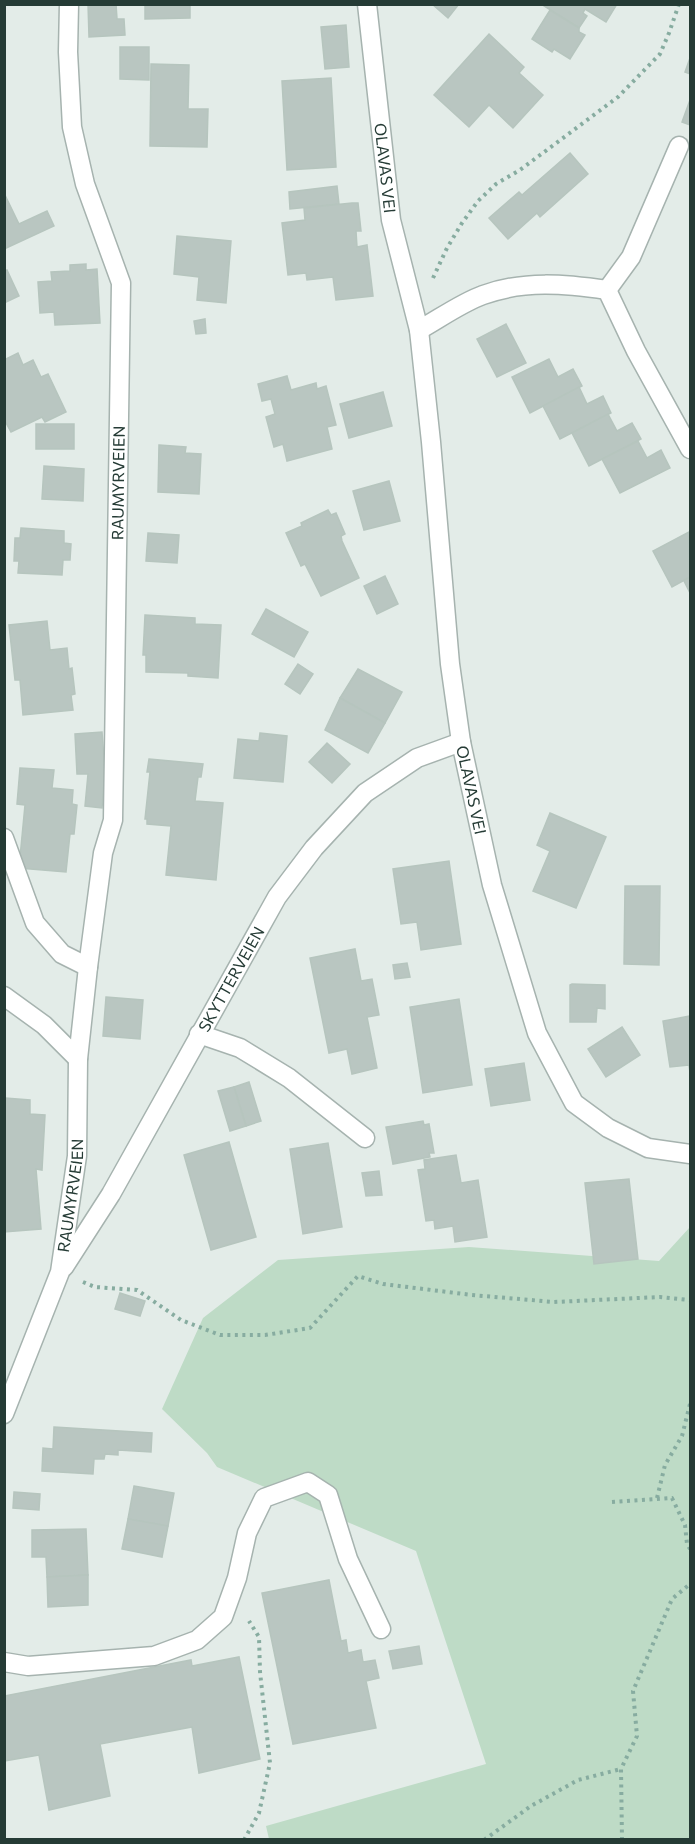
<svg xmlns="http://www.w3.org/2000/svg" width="695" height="1844" font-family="Commissioner,sans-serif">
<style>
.green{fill:#bedbc6}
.building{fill:#b9c6c1;stroke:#b6c5be;stroke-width:1.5}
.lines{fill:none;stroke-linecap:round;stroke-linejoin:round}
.service-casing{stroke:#a6b3af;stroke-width:21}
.minor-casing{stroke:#a6b3af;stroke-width:21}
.path{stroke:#87aca0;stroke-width:4;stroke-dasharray:3 4.5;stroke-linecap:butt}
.service{stroke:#fff;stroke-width:18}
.minor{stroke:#fff;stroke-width:18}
.labels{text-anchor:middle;stroke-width:4.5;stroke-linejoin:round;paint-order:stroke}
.street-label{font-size:16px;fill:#253b35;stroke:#f4f8f6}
</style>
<rect width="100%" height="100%" fill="#e3ece8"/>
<polygon class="green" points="690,1227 690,1839 269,1839 266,1826 486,1764 416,1551 217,1467 207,1453 162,1409 203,1318 278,1260 469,1247 659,1261"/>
<g class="building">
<polygon points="88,4 116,4 117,19 124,19 125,35 89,37"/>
<polygon points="145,4 190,4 190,18 145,19"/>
<polygon points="432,4 459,4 448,18"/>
<polygon points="541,4 617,4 606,22 585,9 583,13 587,16 579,28"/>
<polygon points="550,10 579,28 579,32 585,35 570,59 554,49 552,52 532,39"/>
<polygon points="346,25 349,67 325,69 321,27"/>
<polygon points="489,34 524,67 519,73 543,95 513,128 489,105 469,127 434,95"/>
<polygon points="120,47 149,47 149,80 120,79"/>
<polygon points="690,58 690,74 685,72"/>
<polygon points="151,64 189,65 188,109 208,109 207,147 150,146"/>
<polygon points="331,78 336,167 287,170 282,81"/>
<polygon points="690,100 690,125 682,122"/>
<polygon points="570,153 588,174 540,217 537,213 508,239 489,218 519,192 522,195"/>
<polygon points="337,186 339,204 290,209 289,192"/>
<polygon points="4,193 19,224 47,211 54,226 4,249"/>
<polygon points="352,203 358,203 361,231 356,231 357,247 367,245 373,296 336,300 333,277 307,280 306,273 288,275 282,223 305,220 304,208"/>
<polygon points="177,236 231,241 226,303 197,300 199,277 174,274"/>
<polygon points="86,264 86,270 97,269 100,323 55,325 54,312 40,313 38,282 52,281 51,272 70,271 70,265"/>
<polygon points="7,270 19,296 4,303 4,271"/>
<polygon points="205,319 206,333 196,334 194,321"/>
<polygon points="506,324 526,363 497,377 477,339"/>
<polygon points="18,353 23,365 33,360 41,377 48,374 66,412 45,422 42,417 11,432 4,419 4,360"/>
<polygon points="549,359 558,377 573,369 582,386 530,413 512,377"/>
<polygon points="287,376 291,390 316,383 317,389 326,386 336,425 327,427 332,449 287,461 283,444 274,447 266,417 275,414 271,399 262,401 258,384"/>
<polygon points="579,387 587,404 603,396 611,413 560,439 543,406"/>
<polygon points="383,392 392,426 349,438 340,404"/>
<polygon points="608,414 617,431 632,423 641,439 589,466 572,433"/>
<rect x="36" y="424" width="38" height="25"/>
<polygon points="638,441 647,458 661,450 670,468 620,493 602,459"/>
<polygon points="159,445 186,447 185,453 201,454 199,494 158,492"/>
<polygon points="44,466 84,469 83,501 42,499"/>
<polygon points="389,481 400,521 364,530 353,491"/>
<polygon points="328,510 331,515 336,513 345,534 341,536 342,541 359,578 321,596 305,564 301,566 286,533 302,526 301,523"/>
<polygon points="21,528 64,531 64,543 71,544 70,560 63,560 62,575 18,573 19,561 14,561 15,538 20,538"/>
<polygon points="689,532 690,577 672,587 653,551"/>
<polygon points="148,533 179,535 177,563 146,561"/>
<polygon points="385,576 398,604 377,614 364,586"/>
<polygon points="690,577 690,593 684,581"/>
<polygon points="266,609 308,632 294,657 252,634"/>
<polygon points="145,615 195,618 195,624 221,625 218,678 188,676 188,673 146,672 146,655 143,655"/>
<polygon points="47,621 50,650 67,648 69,669 72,668 75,694 71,695 73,710 23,715 20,680 15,680 9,625"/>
<polygon points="298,664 313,674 300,694 285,684"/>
<polygon points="358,669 402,692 385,723 340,698"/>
<polygon points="340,698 385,723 368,753 325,730"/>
<polygon points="102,732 105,773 102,808 85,806 88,774 77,774 75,734"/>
<polygon points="260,733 287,736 283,782 234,778 238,739 259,741"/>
<polygon points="327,743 350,764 332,783 309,762"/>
<polygon points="149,759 203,764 201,777 198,777 195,801 223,803 216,880 166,875 171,826 147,824 147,819 145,819 150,772 147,772"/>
<polygon points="20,768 54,770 52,788 73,790 72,804 77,805 74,834 70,834 66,872 19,868 25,805 17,804"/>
<polygon points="550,813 606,837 576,908 533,891 550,851 537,845"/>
<polygon points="449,861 461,944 421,950 417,922 401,924 393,869"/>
<polygon points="625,886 660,886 659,965 624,964"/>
<polygon points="355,949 361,981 372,979 379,1015 367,1017 377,1068 352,1074 347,1049 329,1053 310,958"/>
<polygon points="407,963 410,977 395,979 393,965"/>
<polygon points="572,984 605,985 605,1009 597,1008 596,1022 570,1022 570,985"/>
<polygon points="106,997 143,1000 140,1039 103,1036"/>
<polygon points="459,999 472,1085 423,1093 410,1007"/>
<polygon points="690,1016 690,1073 689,1065 670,1067 663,1021"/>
<polygon points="622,1027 640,1055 606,1077 588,1049"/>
<polygon points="524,1063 530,1100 491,1106 485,1069"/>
<polygon points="249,1082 261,1121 246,1126 234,1087"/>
<polygon points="234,1087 246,1126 230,1131 218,1091"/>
<polygon points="5,1098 30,1100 30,1114 45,1115 42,1170 36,1169 41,1229 4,1232"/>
<polygon points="423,1121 424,1125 429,1124 434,1153 429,1153 430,1157 393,1164 386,1127"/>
<polygon points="229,1142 256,1237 211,1250 184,1155"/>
<polygon points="328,1143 342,1227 303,1234 290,1149"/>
<polygon points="456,1155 461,1183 478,1180 487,1237 455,1242 453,1226 435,1229 434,1220 426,1221 418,1170 425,1169 424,1160"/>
<polygon points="379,1171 382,1195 366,1196 362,1173"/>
<polygon points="629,1179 638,1259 594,1264 585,1183"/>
<polygon points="120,1293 145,1301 140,1316 115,1309"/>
<polygon points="54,1427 152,1433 151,1452 118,1450 118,1455 105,1454 104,1459 94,1459 93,1474 42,1471 43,1448 53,1449"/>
<polygon points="134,1486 174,1493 168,1526 128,1519"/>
<polygon points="14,1492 40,1494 39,1510 13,1508"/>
<polygon points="128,1519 168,1526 162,1557 122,1549"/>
<polygon points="86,1529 88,1575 47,1577 46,1557 32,1557 32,1530"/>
<polygon points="88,1575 88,1605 48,1607 47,1577"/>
<polygon points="329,1580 341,1641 346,1640 348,1653 361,1650 363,1662 375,1660 379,1678 366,1681 376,1728 293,1744 262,1593"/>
<polygon points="419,1646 422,1664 393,1669 389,1651"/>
<polygon points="239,1657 260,1759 199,1773 192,1727 100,1744 110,1796 49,1810 39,1755 4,1761 4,1696 191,1660 192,1666"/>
</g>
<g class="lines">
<defs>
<g id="service">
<polyline points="4,996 44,1025 78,1059"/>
<polyline points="199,1034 240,1048 289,1078 365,1138"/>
<polyline points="4,1662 28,1666 154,1656 197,1640 223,1617 237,1578 247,1533 264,1498 308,1482 328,1495 348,1559 381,1629"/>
</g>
<g id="minor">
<path id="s1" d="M367,4L391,220L419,330L431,442L450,664L461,742L492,885L537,1033L574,1103L608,1128L648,1148L690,1154"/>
<polyline points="607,290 631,257 679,146"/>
<path d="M419,330C439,319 461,303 483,295C524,280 565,284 607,290L636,351L690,449"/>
<polyline points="4,838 35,923 62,954 88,967"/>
<path id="s2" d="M64,1267L111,1194L277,897L314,848L365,793L417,758L461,742"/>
<path id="s3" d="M4,1414L60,1272L77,1156L78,1059L88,967L103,853L113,820L121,283L85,184L72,127L68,52L69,4"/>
</g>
</defs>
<use href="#service" class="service-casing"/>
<use href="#minor" class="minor-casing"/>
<g class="path">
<polyline points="433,278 447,248 462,223 478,201 496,184 520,170 618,97 660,54 669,33 679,4"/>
<polyline points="83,1282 95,1287 137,1290 181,1320 220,1335 265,1335 310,1328 358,1276 383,1284 472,1295 554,1302 660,1297 690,1300"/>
<polyline points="657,1498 665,1465 682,1436 690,1404"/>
<polyline points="612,1502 672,1498 685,1525 687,1544 690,1549"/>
<polyline points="244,1840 259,1813 270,1763 260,1672 259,1637 249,1621"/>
<polyline points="484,1840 531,1806 578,1780 621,1769"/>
<polyline points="622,1840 621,1769 637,1736 633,1691 672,1599 690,1584"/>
</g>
<use href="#service" class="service"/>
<use href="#minor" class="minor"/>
</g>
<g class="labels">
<g class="street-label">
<text dy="6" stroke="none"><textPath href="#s1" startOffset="165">OLAVAS VEI</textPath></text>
<text dy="6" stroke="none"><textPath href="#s3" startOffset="946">RAUMYRVEIEN</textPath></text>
<text dy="6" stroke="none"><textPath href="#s1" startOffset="794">OLAVAS VEI</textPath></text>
<text dy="6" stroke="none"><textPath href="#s2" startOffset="333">SKYTTERVEIEN</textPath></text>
<text dy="6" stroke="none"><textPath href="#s3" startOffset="230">RAUMYRVEIEN</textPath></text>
</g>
</g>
<rect width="695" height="1844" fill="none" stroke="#253b35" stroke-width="12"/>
</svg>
